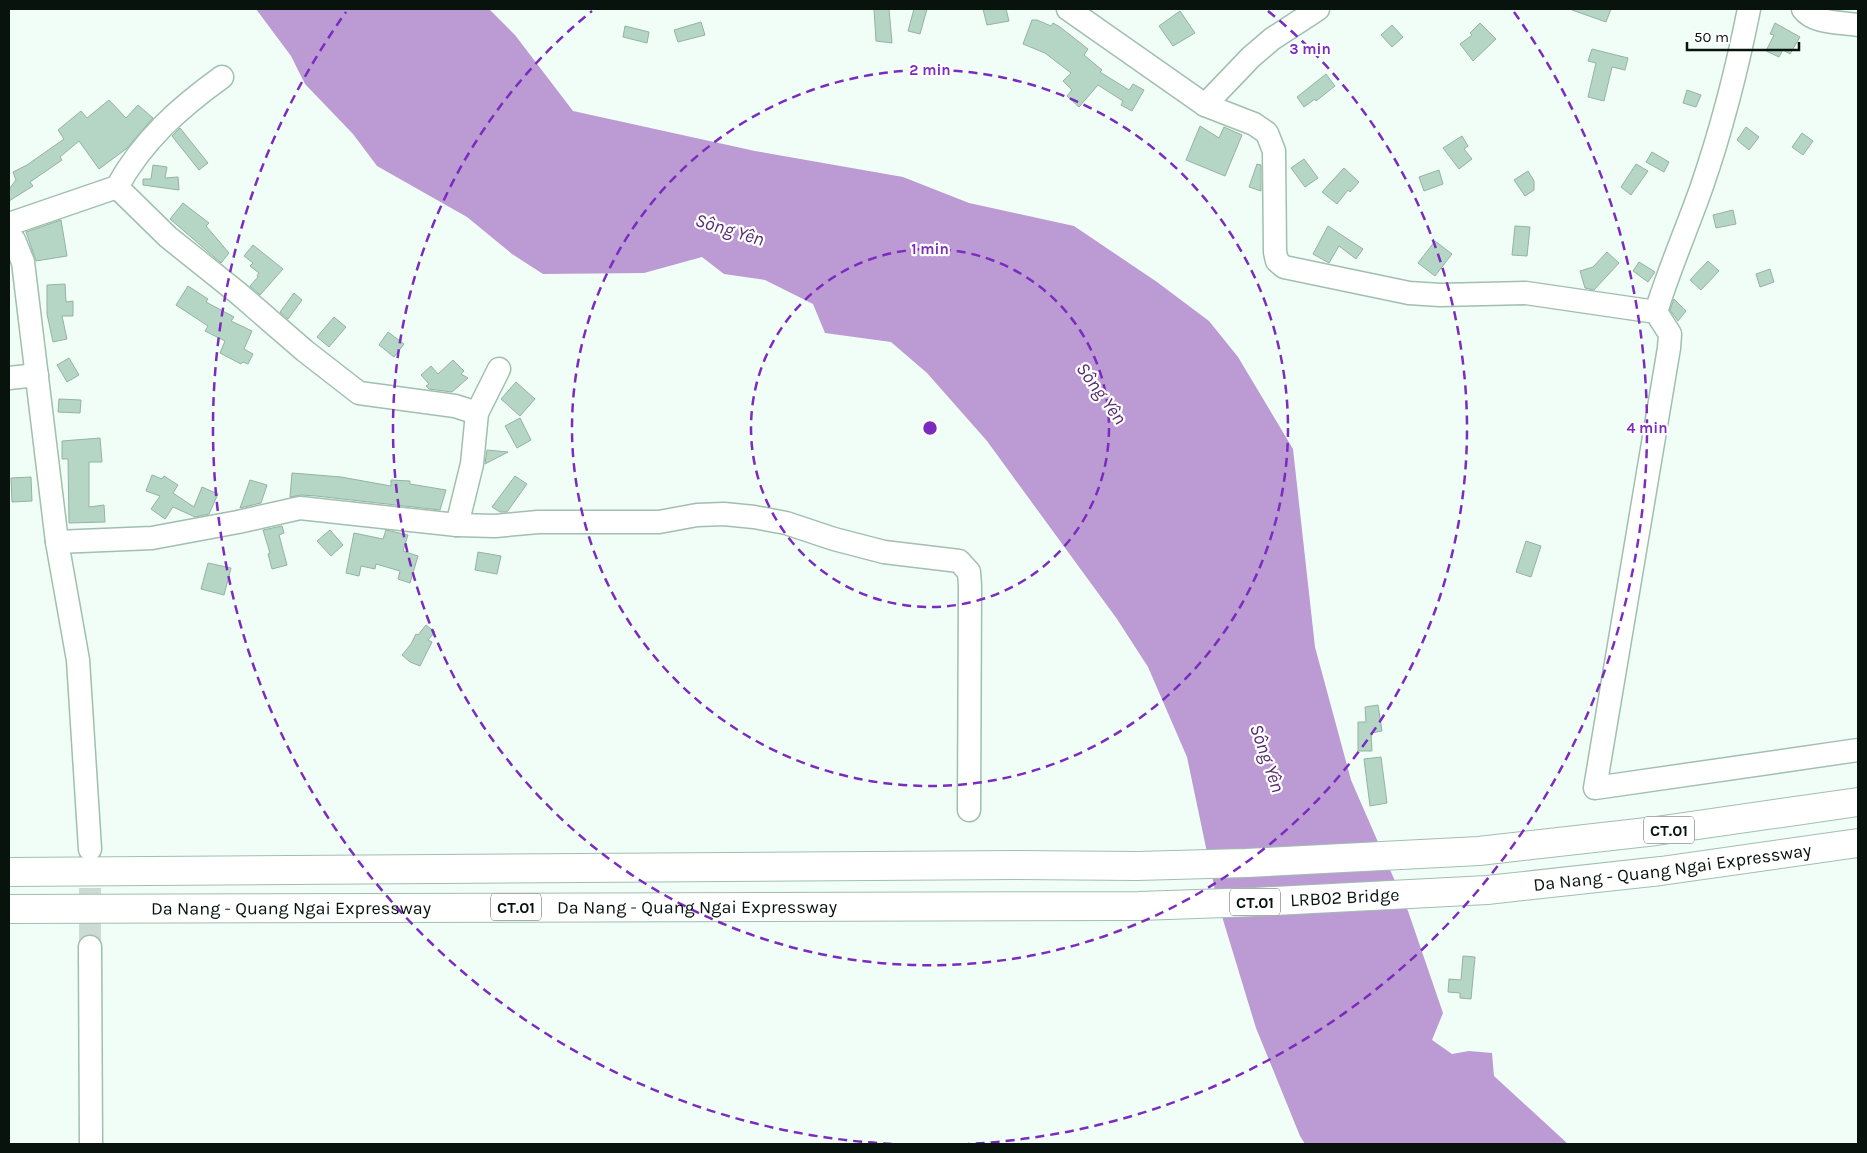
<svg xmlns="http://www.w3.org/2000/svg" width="1867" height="1153" font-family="Karla,sans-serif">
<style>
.water{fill:#bc9ad3}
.building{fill:#b5d5c5;stroke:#94b3a3}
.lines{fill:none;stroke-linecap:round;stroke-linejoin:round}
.minor-tunnel{stroke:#cedad4;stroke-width:22;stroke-dasharray:22 11;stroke-linecap:butt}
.minor-casing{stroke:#a0bfaf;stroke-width:25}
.highway-casing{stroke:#a0bfaf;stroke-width:30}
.minor{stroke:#fff;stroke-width:22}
.highway{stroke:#fff;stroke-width:28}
.ring{fill:none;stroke:#7b2cbf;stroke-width:2.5;stroke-dasharray:9 6}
.labels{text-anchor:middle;stroke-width:4.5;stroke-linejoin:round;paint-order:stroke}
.shield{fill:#fff;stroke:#525a56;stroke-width:1}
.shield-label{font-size:16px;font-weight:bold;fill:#08130e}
.street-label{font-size:18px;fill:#08130e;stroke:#fff}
.water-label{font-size:19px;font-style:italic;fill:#572c70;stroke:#fff}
.centre{fill:#7b2cbf;stroke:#fff;stroke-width:2.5}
.ring-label{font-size:15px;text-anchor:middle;font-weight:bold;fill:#7b2cbf;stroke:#fff;stroke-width:4.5;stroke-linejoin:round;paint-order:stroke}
</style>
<rect width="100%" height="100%" fill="#f1fdf7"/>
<polygon class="water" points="256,9 489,9 515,35 573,111 755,151 903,177 969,203 1074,226 1157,282 1209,321 1238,357 1293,449 1315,647 1351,780 1408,911 1443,1013 1432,1040 1452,1054 1469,1051 1492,1053 1494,1076 1568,1144 1305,1144 1300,1136 1256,1028 1217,900 1187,757 1148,667 1117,619 987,441 927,373 891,342 825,333 813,304 765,280 724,274 702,257 644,273 543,274 512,254 467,217 377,166 353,134 305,84 291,56"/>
<g class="building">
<polygon points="874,9 889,9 892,43 876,41"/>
<polygon points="914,9 927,9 920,34 908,31"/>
<polygon points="983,9 1006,9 1009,21 987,25"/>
<polygon points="1572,9 1611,9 1606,22 1572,10"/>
<polygon points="1180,11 1195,33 1173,46 1159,26"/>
<polygon points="1032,20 1037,20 1051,26 1053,23 1060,27 1088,49 1084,55 1102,70 1100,72 1129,90 1133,84 1144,90 1132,111 1121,105 1123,101 1098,85 1079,107 1067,96 1072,90 1063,81 1071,73 1045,53 1023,44"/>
<polygon points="701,22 705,35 678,42 674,30"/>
<polygon points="1480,23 1496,39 1473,61 1460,44 1472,35 1470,33"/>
<polygon points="1775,23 1800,37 1790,54 1783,50 1779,57 1766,51 1774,35 1770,34"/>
<polygon points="1392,25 1403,37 1392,47 1381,35"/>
<polygon points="625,26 649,32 647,43 623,37"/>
<polygon points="1592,49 1628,58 1625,70 1612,67 1604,101 1588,97 1596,63 1588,61"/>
<polygon points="1326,74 1335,86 1316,101 1315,99 1304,107 1297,97"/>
<polygon points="1687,90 1701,95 1696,107 1683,103"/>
<polygon points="109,100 126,118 138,105 153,118 126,149 99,169 79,141 60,157 62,160 30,182 33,186 9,201 9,189 16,180 13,172 27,165 64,139 58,130 81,111 87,118"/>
<polygon points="1200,126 1219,138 1224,127 1242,135 1225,176 1186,160"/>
<polygon points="1746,127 1759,137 1749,150 1737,140"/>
<polygon points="180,128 208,163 199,170 172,136"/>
<polygon points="1802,133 1813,141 1803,155 1792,147"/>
<polygon points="1462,136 1468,146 1464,149 1472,159 1459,169 1443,148"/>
<polygon points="1652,152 1669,162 1664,172 1646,162"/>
<polygon points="1304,159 1318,178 1305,187 1291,168"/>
<polygon points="1257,164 1261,165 1261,191 1249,187"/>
<polygon points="1636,164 1648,171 1631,195 1621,187"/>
<polygon points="153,165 167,167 165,178 178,177 179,190 143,185 143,179 151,179"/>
<polygon points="1344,168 1359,182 1350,192 1348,190 1337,204 1322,192"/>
<polygon points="1439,170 1443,184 1424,191 1419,177"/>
<polygon points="1528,171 1534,181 1534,190 1525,196 1514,180"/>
<polygon points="183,203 209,223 206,226 229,253 221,263 170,219"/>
<polygon points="1733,210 1736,224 1716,228 1713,215"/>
<polygon points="61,220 67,256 36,261 26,232"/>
<polygon points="1328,226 1363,249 1356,259 1339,246 1329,263 1313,254"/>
<polygon points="1515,226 1530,227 1527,256 1512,255"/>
<polygon points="1435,241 1452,254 1435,276 1418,263"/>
<polygon points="253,245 283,269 260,295 250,286 258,277 257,276 259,273 250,266 253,263 244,256"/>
<polygon points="1607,252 1619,263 1594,290 1585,288 1580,271 1593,267"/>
<polygon points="1708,261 1719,271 1701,290 1690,280"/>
<polygon points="1639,262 1655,272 1648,282 1633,271"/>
<polygon points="1770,269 1774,282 1760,287 1756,274"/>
<polygon points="65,284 66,302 73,301 73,316 62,316 67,339 53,342 47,314 47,285"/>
<polygon points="188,286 208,299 206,302 234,317 231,321 252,331 244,349 253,354 248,364 243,362 241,364 220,353 225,341 205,331 208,326 176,305"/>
<polygon points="294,293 302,300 288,319 280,312"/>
<polygon points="1674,299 1686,311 1678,321 1670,310"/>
<polygon points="334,317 346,327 329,347 317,337"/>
<polygon points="388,332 404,344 394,357 379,345"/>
<polygon points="69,358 79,375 67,382 57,365"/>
<polygon points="453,360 464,371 461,374 468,378 452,392 429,389 426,386 429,384 421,375 431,366 438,374"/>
<polygon points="516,382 535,399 520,416 501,399"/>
<polygon points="59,399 81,400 80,413 58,412"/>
<polygon points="520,418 531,440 517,448 505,426"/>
<polygon points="100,438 102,462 89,462 89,507 104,505 105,522 69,523 68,459 62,459 62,441"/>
<polygon points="487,450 508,452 485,464"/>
<polygon points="292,473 341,477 391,486 391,480 410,481 410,484 446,490 440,510 316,496 301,495 290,497"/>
<polygon points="152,475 162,479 164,476 178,485 173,493 194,507 202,487 218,494 209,514 195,517 173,507 165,519 151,509 160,496 146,491"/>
<polygon points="515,476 527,484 507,512 500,512 492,507"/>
<polygon points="31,477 32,501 12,502 11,478"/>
<polygon points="250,480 267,485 261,503 240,508"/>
<polygon points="282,526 284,533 279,535 287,565 272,569 268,554 270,553 263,530"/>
<polygon points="330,530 343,545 331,556 317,541"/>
<polygon points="386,530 408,535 403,551 418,556 410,583 398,579 400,571 376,564 375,569 361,566 359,576 346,573 354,533 383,539"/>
<polygon points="1526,541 1541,546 1531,577 1516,572"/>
<polygon points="478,552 501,556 497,574 475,570"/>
<polygon points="208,563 231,568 224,595 201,589"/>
<polygon points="426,625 435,632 428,640 432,642 420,666 410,662 402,655 411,644 416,634 418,635"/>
<polygon points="1378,705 1382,731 1371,733 1372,751 1358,751 1358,722 1366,722 1365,707"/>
<polygon points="1381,757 1387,803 1370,806 1364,759"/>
<polygon points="1463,956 1475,957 1471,999 1460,998 1460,993 1448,992 1449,979 1461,980"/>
</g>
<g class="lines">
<polyline class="minor-tunnel" points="90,855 90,947"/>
<defs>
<g id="minor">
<polyline points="1068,9 1205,105 1254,124 1267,133 1274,151 1275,252 1277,261 1284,267 1409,293 1440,295 1526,293 1656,312 1670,334 1669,348 1595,788 1858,750"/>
<path d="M1803,9C1814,24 1841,22 1858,25"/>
<path d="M222,77C179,108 143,140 117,187L168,237L238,293L305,351L359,393L455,406L477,413"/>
<polyline points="1205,105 1251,57 1272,39 1318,9"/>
<polyline points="9,224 117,187"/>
<polyline points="9,236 14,240 23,262 57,542 78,660 90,849"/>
<path d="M1656,312C1669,269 1687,229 1702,186C1722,128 1737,69 1749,9"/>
<polyline points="9,378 37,375"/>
<polyline points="457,525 472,464 477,413 499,369"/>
<polyline points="57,542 152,538 238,522 300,508 457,525 495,526 538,522 659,522 697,515 724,514 754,517 786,523 834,539 884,552 959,561 969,572 970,586 969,810"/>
<polyline points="90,947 91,1144"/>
</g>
<g id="highway">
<polyline points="9,872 1016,865 1137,866 1246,863 1479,851 1656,831 1858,802"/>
<path id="s1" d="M9,909L1139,906L1255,902L1487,890L1661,871L1858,843"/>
</g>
</defs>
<use href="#minor" class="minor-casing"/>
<use href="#highway" class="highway-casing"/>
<use href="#minor" class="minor"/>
<use href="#highway" class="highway"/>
</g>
<g class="ring">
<circle cx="930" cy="428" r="179"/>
<circle cx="930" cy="428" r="358"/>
<path d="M1268 11A537 537 0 1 1 592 11"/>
<path d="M892 1144A717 717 0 0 1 346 12M1514 12A717 717 0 0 1 968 1144"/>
</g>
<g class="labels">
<g class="shield">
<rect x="1644" y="816.5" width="50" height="27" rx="4"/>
<rect x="1230" y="888.5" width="50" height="27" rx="4"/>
<rect x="491" y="893.5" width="50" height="27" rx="4"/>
</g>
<g class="shield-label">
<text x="1669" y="836">CT.01</text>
<text x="1255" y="908">CT.01</text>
<text x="516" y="913">CT.01</text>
</g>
<g class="street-label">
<text dy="6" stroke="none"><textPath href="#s1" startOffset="1665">Da Nang - Quang Ngai Expressway</textPath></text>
<text dy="6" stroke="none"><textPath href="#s1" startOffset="1336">LRB02 Bridge</textPath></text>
<text dy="6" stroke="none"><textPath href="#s1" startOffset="688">Da Nang - Quang Ngai Expressway</textPath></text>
<text dy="6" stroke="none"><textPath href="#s1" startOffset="282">Da Nang - Quang Ngai Expressway</textPath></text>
</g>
<g class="water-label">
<text transform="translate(730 229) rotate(17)" y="7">Sông Yên</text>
<text transform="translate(1102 393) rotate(54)" y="7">Sông Yên</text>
<text transform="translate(1268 758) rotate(71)" y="7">Sông Yên</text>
</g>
</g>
<circle cx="930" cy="428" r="8" class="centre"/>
<g class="ring-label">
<text x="1310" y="54">3 min</text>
<text x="930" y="75">2 min</text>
<text x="930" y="254">1 min</text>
<text x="1647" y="433">4 min</text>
</g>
<rect width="1867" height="1153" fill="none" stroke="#08130e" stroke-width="20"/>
<path d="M1687 42v8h112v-8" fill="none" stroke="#08130e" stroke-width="2.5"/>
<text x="1694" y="42" font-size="15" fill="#08130e" stroke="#ffffff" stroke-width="4" paint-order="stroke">50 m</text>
</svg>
